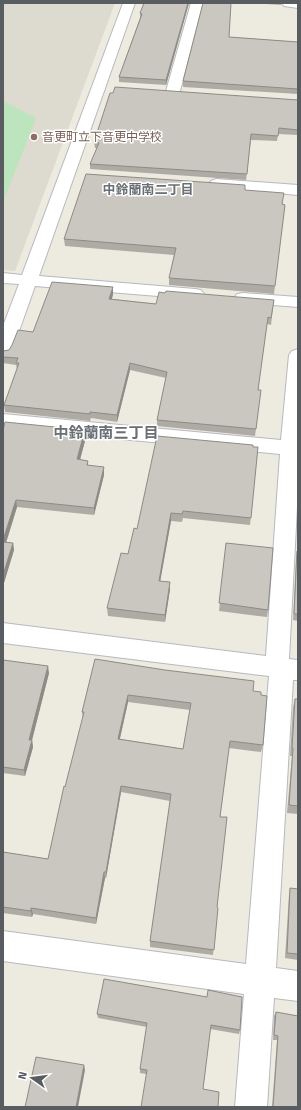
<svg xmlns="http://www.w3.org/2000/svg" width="301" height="1110" font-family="'Fira Sans','Noto Sans JP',sans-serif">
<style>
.education{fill:#dddacf}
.green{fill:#bce5bd}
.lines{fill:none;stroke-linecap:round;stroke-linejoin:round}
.minor-casing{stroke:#b6b9be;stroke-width:2}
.minor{fill:#fff;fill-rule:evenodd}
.wall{fill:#aeaba5;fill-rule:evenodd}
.shaded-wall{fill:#8d8b86}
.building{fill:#cac7c0;stroke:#8d8b86;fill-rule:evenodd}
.education-dot{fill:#8d6e63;stroke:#fff;stroke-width:1.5}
.labels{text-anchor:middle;stroke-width:3;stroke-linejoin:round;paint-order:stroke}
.far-education-label{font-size:12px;fill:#785e54;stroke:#fff;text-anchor:start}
.far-neighbourhood-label{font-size:13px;font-weight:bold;fill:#6a6f74;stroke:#fff}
.neighbourhood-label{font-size:15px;font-weight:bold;fill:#6a6f74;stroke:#fff}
</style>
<rect width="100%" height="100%" fill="#edeae0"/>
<polygon class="education" points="3,3 115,3 15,271 3,270"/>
<polygon class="green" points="3,101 36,118 3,202"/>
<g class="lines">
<defs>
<g id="minor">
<polygon points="123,3 135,3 39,276 195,289 201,290 204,294 201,298 195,299 35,286 12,351 9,355 3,357 3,326 19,284 3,283 3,273 22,275"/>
<polygon points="191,3 203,3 180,91 178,94 168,94 166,91"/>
<polygon points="282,3 298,3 298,8 284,6"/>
<polygon points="216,179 298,185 298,195 211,187 208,184 211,181"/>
<polygon points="243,293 298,297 298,307 237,302 234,298 237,294"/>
<polygon points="298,349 298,488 289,659 298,660 298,680 293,680 276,968 298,971 298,1001 274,998 267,1107 235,1107 244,994 3,961 3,931 246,964 269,676 3,643 3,623 266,656 280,454 3,428 3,414 281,440 289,355 292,351"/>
</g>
</defs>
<use href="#minor" class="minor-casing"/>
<use href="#minor" class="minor"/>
</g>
<g class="wall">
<polygon points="189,3 166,85 119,82 119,77 140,18 140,13"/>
<polygon points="249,3 282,3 281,5"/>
<polygon points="229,37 298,42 298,94 183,87 183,81"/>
<polygon points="298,100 298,135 278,134 277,141 251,140 246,180 90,169 90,164 97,148 95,148 94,142"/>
<polygon points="245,190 282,204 285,205 274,294 169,285 169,278 174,255 65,246 64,239"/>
<polygon points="113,287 113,294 112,299 156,304 274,300 271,325 267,324 258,390 260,397 255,436 157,426 157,420 166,378 130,370 117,422 91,418 90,421 5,412 4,405 17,369 16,365 3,363 3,351 9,350 33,332"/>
<polygon points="3,430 85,430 86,437 80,460 88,461 88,466 104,475 94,515 17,507 6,543 13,543 14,550 3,586"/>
<polygon points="258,447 250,525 183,518 182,522 171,521 160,581 170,582 170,589 165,622 108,616 107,608 128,554 137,529"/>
<polygon points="226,543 268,610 267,617 219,611"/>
<polygon points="297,551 298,552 298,621 293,620 296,558"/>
<path d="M95,659L253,691L261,695L263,745L261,752L229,748L220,817L217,907L213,955L150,947V941L170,801L121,792L106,878H105L96,924L33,914L32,917L3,913V852L48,859L65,787L83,719L82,712ZM128,702L190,710L183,749L120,739Z"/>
<polygon points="3,660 49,673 32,740 33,747 25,776 3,773"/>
<polygon points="295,699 298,699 298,814 287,813 292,756 290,756 293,707"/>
<polygon points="290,888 298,889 298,960 285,958 289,894"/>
<polygon points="104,979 240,1030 239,1034 210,1029 203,1089 218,1107 146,1074 140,1073 140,1069 147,1027 98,1018 97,1014"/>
<polygon points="276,1012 298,1107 272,1107 277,1040 273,1040 274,1016"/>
</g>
<g class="shaded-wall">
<polygon points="188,3 189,3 166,85 166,80"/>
<polygon points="113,287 113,294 110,306 109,299"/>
<polygon points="130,363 130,370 117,422 117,415"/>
<polygon points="85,430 86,437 78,467 77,459"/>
<polygon points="104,467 104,475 94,515 94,508"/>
<polygon points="16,500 17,507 4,549 3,540"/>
<polygon points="171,513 171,521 159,588 159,581"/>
<polygon points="13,543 14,550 3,586 3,575"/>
<polygon points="170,582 170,589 165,622 165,615"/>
<polygon points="48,666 49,673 32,740 33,747 25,776 24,770 29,740"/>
<polygon points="128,695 128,702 118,746 118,739"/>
<polygon points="121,786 121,792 106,878 106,872"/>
<polygon points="104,872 105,878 96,924 96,918"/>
<polygon points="31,908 33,914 32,917 31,911"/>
<polygon points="84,1065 85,1070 78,1107 76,1107"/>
</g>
<g class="building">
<polygon points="144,3 188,3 166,80 119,77 142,14 140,13"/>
<polygon points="203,3 231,3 229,37 298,42 298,89 183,81"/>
<polygon points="115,87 298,100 298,130 279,128 278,136 251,134 247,174 90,164 99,143 94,142 110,93 113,93"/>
<polygon points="86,174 245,185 245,190 284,193 282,204 285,205 275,286 169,278 176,248 64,239"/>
<polygon points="52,282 113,287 109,299 156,304 159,292 165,293 166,291 274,300 271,318 268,317 258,390 261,390 256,429 157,420 167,372 130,363 117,415 90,412 90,414 4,405 19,363 16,363 18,358 3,357 3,351 9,350 12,345 18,330 33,332"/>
<polygon points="5,422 85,430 77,459 88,461 87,465 104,467 94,508 16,500 3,540 3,430"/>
<polygon points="157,436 253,445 253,447 258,447 251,518 183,511 182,514 171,513 159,581 170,582 165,615 107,608 121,553 128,554 134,528 137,529"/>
<polygon points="3,542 13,543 3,575"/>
<polygon points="226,543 273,548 268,610 219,603"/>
<polygon points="297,551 298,552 298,614 294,614"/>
<path d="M95,659L165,670L254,681L253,691L261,692V695L267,696L263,745L230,741L220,817H227L217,907L218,908L214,950L150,941L171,794L121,786L106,872H104L96,918L31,908V911L3,907V852L48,859L64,786L65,787L84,712H82ZM128,695L191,703L183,749L118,739Z"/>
<polygon points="3,660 48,666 29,740 32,740 24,770 3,767"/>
<polygon points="295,699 298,699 298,806 289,805 293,748 292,748"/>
<polygon points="290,888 298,889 298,954 287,953"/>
<polygon points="104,979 207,997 208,990 242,997 240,1030 211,1025 203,1089 219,1092 218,1107 141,1107 147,1070 140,1069 147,1023 97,1014"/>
<polygon points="276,1012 298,1016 298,1107 273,1107 278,1036 274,1035"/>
<polygon points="36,1057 84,1065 76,1107 25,1107"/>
</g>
<circle class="education-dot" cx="34" cy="137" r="4"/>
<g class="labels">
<g class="far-education-label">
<text x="42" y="141">音更町立下音更中学校</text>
</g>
<g class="far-neighbourhood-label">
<text x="148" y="194">中鈴蘭南二丁目</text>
</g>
<g class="neighbourhood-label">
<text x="106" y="438">中鈴蘭南三丁目</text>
</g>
</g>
<rect width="301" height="1110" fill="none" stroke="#595d62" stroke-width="8"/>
<g transform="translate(32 1078) rotate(284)" stroke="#ffffff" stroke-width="3" paint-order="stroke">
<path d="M0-3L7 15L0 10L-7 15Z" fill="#595d62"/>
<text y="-6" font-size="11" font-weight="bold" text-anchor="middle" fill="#595d62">N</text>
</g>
</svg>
